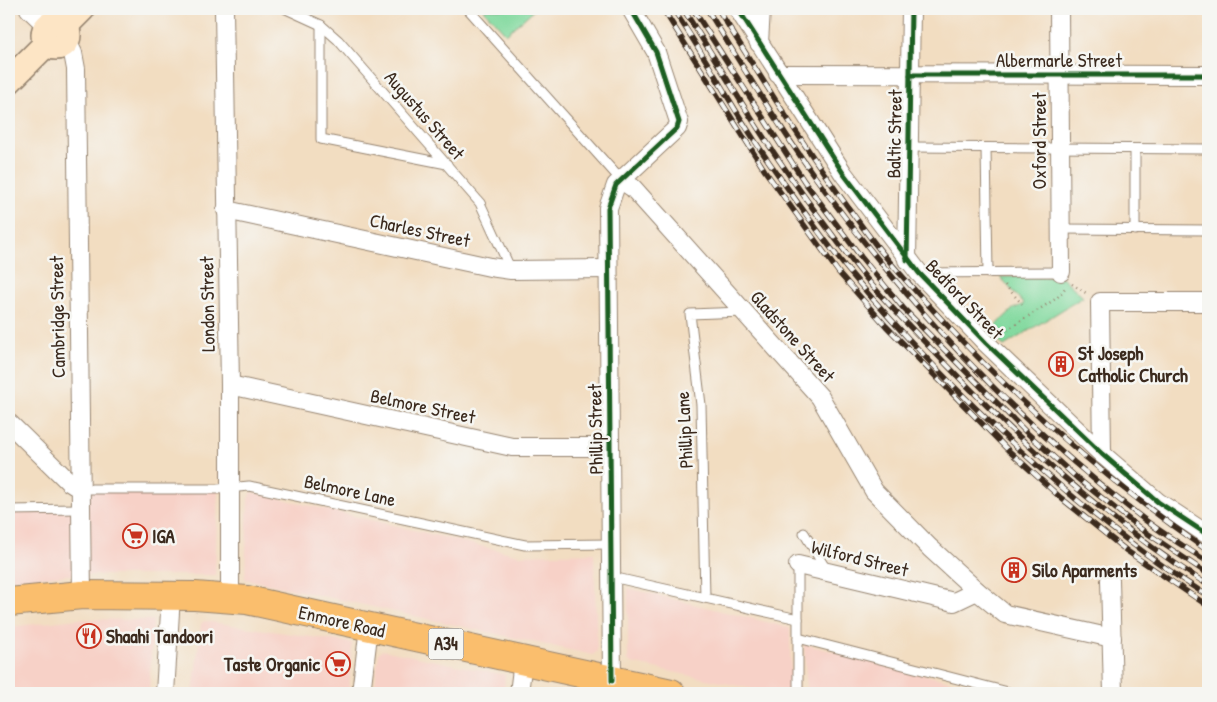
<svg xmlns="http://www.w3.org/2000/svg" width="1217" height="702" font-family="'Patrick Hand',sans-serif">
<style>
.built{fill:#f7d1c7}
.green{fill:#81d99e;stroke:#5e825e}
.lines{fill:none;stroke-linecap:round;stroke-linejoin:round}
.service-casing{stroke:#968470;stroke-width:11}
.minor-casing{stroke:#968470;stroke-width:20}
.secondary-casing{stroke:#968470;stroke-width:28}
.trunk-casing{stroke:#968470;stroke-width:30}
.path{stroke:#968470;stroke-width:2.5;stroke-dasharray:1 4;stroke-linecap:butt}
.service{stroke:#fff;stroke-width:9}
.minor{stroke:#fff;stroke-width:18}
.secondary{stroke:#fde5c5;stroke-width:25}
.trunk{stroke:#fabe6d;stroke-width:28}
.rail-casing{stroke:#3b2a1e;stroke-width:5.5}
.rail{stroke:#f6f6f2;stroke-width:4;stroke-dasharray:11;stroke-linecap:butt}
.cycleway-casing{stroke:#f6f6f2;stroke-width:8}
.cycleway{stroke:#1b5e20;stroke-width:5}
.labels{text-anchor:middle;stroke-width:5;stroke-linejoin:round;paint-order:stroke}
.shield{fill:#f6f6f2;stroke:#73675e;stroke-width:1}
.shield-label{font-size:18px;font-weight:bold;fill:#3b2a1e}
.street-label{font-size:19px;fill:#3b2a1e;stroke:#f6f6f2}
.poi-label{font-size:19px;font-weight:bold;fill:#3b2a1e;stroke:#f6f6f2;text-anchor:start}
</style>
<rect width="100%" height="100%" fill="#f6f6f2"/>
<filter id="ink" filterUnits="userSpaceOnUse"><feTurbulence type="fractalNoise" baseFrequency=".02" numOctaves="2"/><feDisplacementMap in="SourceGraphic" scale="10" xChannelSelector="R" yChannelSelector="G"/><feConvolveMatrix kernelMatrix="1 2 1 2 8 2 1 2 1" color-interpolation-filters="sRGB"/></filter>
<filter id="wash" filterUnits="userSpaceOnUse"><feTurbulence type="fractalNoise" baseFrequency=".0096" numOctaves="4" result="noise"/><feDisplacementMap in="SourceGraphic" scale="20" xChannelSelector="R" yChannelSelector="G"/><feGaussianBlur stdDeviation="1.12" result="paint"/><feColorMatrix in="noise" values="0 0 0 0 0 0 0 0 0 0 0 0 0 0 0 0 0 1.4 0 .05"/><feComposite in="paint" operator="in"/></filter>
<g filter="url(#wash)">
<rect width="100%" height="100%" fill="#f2ddc1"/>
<g class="built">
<polygon points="80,489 218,489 215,575 67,575 9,580 9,510 80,509"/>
<polygon points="252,492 519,555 594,553 597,651 593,655 245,579 248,499"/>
<polygon points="628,588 790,628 791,693 771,693 631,663 628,660"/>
<polygon points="78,619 153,620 149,693 9,693 9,627"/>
<polygon points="204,621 352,643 349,693 193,693 201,624"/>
<polygon points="804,644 996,693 807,693"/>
<polygon points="382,650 505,675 504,693 374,693 379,652"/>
</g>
<g class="green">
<polygon points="483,9 535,9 506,34"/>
<polygon points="1000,277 1062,277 1083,297 1004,346 988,333 1013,309 1024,304"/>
</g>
</g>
<g filter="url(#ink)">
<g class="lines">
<defs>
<g id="service">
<polyline points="286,9 321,25 338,40 480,203 511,270"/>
<polyline points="468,9 621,180"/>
<polyline points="321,25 321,139 447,164"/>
<polyline points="908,147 1208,149"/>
<polyline points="986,148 988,273"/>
<polyline points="1135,149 1135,230"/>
<polyline points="1061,229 1208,230"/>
<polyline points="921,273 1061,272"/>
<polyline points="80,489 218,489 249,486 525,545 611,544"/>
<polyline points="9,510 80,509"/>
<polyline points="804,533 827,571"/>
<polyline points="798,565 798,693"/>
<polyline points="612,577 798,619"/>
<polyline points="705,598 701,405 690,314 743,312"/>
<polyline points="798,638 1012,693"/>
</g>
<g id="minor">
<polyline points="29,9 47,26"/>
<polyline points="224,9 230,385 230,598"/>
<polyline points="738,9 843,173 919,273 986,343 1102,454 1158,502 1208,535"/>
<polyline points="1059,9 1061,272"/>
<polyline points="67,41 73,53 76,69 82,595"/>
<polyline points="759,43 761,9"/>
<polyline points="778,74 1208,75"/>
<polyline points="621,180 633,188 820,397 874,491 930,548 977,591 1005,614 1112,638"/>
<polyline points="226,210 490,267 511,270 607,269"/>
<polyline points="907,260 911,9"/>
<polyline points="230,385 512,447 610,447"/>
<polyline points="9,423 69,482 80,489"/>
<polyline points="1102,454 1100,302 1208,302"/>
<polyline points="798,565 954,602 977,591"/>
<polyline points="1110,580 1113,693"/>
<polyline points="612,681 608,208 616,185 677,128 679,122 656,52 631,9"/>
<polyline points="165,693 171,596"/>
<polyline points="361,693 369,627"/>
<polyline points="519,693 523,661"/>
</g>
<g id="secondary">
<circle cx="56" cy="35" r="12"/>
<polyline points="64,27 82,9"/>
<polyline points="9,81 46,44"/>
</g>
<polyline id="trunk" points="9,602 82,595 195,596 247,600 671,693"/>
</defs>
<use href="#service" class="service-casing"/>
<use href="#minor" class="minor-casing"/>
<use href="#secondary" class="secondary-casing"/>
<use href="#trunk" class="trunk-casing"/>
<g class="path">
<polyline points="1072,284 1086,293"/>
<polyline points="1005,285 1022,304"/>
<polyline points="999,335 1057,298 1065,288"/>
</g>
<use href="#service" class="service"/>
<use href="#minor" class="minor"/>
<use href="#secondary" class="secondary"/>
<use href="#trunk" class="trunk"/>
<defs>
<g id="rail">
<polyline points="663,9 765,171 839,273 886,326 1009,451 1061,498 1127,551 1208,606"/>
<path d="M673,9C709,61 737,118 774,169C798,203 822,238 848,270C948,389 1076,513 1208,596"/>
<path d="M683,9C709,48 733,90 759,130C788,175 820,219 853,262C881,298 914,331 946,364C1025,447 1111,524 1208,585"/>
<polyline points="693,9 804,181 861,257 904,309 1026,432 1077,478 1141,529 1208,574"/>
<path d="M707,9C741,64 775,121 813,174C906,304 1018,423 1145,520C1165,535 1187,548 1208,562"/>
<path d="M718,9C768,89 818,169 876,245C897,272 922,298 946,324C1025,409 1113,485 1208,551"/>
</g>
</defs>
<use href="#rail" class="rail-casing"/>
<use href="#rail" class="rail"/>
<defs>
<g id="cycleway">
<polyline points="738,9 843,173 919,273 986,343 1102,454 1158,502 1208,535"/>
<polyline points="910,75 1208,75"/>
<polyline points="907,260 911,9"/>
<polyline points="612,681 608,208 616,185 677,128 679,122 656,52 631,9"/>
</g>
</defs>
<use href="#cycleway" class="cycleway-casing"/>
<use href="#cycleway" class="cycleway"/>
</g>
</g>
<defs>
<symbol id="building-ring" viewBox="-11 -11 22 22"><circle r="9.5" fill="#f6f6f2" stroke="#c8321e" stroke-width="1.5"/><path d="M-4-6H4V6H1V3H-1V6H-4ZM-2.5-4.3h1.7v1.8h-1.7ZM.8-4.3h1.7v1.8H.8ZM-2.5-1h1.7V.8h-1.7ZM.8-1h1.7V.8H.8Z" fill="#c8321e"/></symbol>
<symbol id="supermarket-ring" viewBox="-11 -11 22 22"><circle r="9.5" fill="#f6f6f2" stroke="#c8321e" stroke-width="1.5"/><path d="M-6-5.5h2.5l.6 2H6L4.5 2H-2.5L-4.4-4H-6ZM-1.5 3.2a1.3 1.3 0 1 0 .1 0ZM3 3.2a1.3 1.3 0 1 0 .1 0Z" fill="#c8321e"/></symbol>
<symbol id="restaurant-ring" viewBox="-11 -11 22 22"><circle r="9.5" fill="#f6f6f2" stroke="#c8321e" stroke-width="1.5"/><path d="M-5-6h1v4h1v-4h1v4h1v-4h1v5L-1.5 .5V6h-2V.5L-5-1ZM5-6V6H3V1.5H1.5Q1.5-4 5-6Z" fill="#c8321e"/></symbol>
</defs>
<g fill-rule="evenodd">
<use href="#building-ring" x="1047" y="350" width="28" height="28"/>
<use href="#supermarket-ring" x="121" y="522" width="28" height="28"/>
<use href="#building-ring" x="1000" y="556" width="28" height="28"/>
<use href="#restaurant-ring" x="75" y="622" width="28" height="28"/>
<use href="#supermarket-ring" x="324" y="650" width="28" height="28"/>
</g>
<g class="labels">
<rect class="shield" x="428.5" y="628.5" width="35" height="31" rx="4"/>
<g class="shield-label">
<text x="446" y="650">A34</text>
</g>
<g class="street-label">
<text x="1059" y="67">Albermarle Street</text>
<text transform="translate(425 115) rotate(49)" y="7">Augustus Street</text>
<text transform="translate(894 134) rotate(-89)" y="7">Baltic Street</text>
<text transform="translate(1039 141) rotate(-90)" y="7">Oxford Street</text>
<text transform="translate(420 230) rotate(12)" y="7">Charles Street</text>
<text transform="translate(965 299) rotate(46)" y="7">Bedford Street</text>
<text transform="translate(207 304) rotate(-91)" y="7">London Street</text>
<text transform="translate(57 317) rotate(-91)" y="7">Cambridge Street</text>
<text transform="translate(793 336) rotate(48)" y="7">Gladstone Street</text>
<text transform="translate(423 406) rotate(12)" y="7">Belmore Street</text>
<text transform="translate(595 429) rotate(-91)" y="7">Phillip Street</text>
<text transform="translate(684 430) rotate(-93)" y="7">Phillip Lane</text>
<text transform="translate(350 490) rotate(12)" y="7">Belmore Lane</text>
<text transform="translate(860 558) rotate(14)" y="7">Wilford Street</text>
<text transform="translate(342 621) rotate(13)" y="7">Enmore Road</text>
</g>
<g class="poi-label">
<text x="1078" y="360">St Joseph<tspan x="1078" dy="22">Catholic Church</tspan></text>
<text x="152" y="543">IGA</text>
<text x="1032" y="577">Silo Aparments</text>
<text x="106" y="643">Shaahi Tandoori</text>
<text x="320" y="671" text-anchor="end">Taste Organic</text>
</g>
</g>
<rect width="1217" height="702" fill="none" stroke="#f6f6f2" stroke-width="30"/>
</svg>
